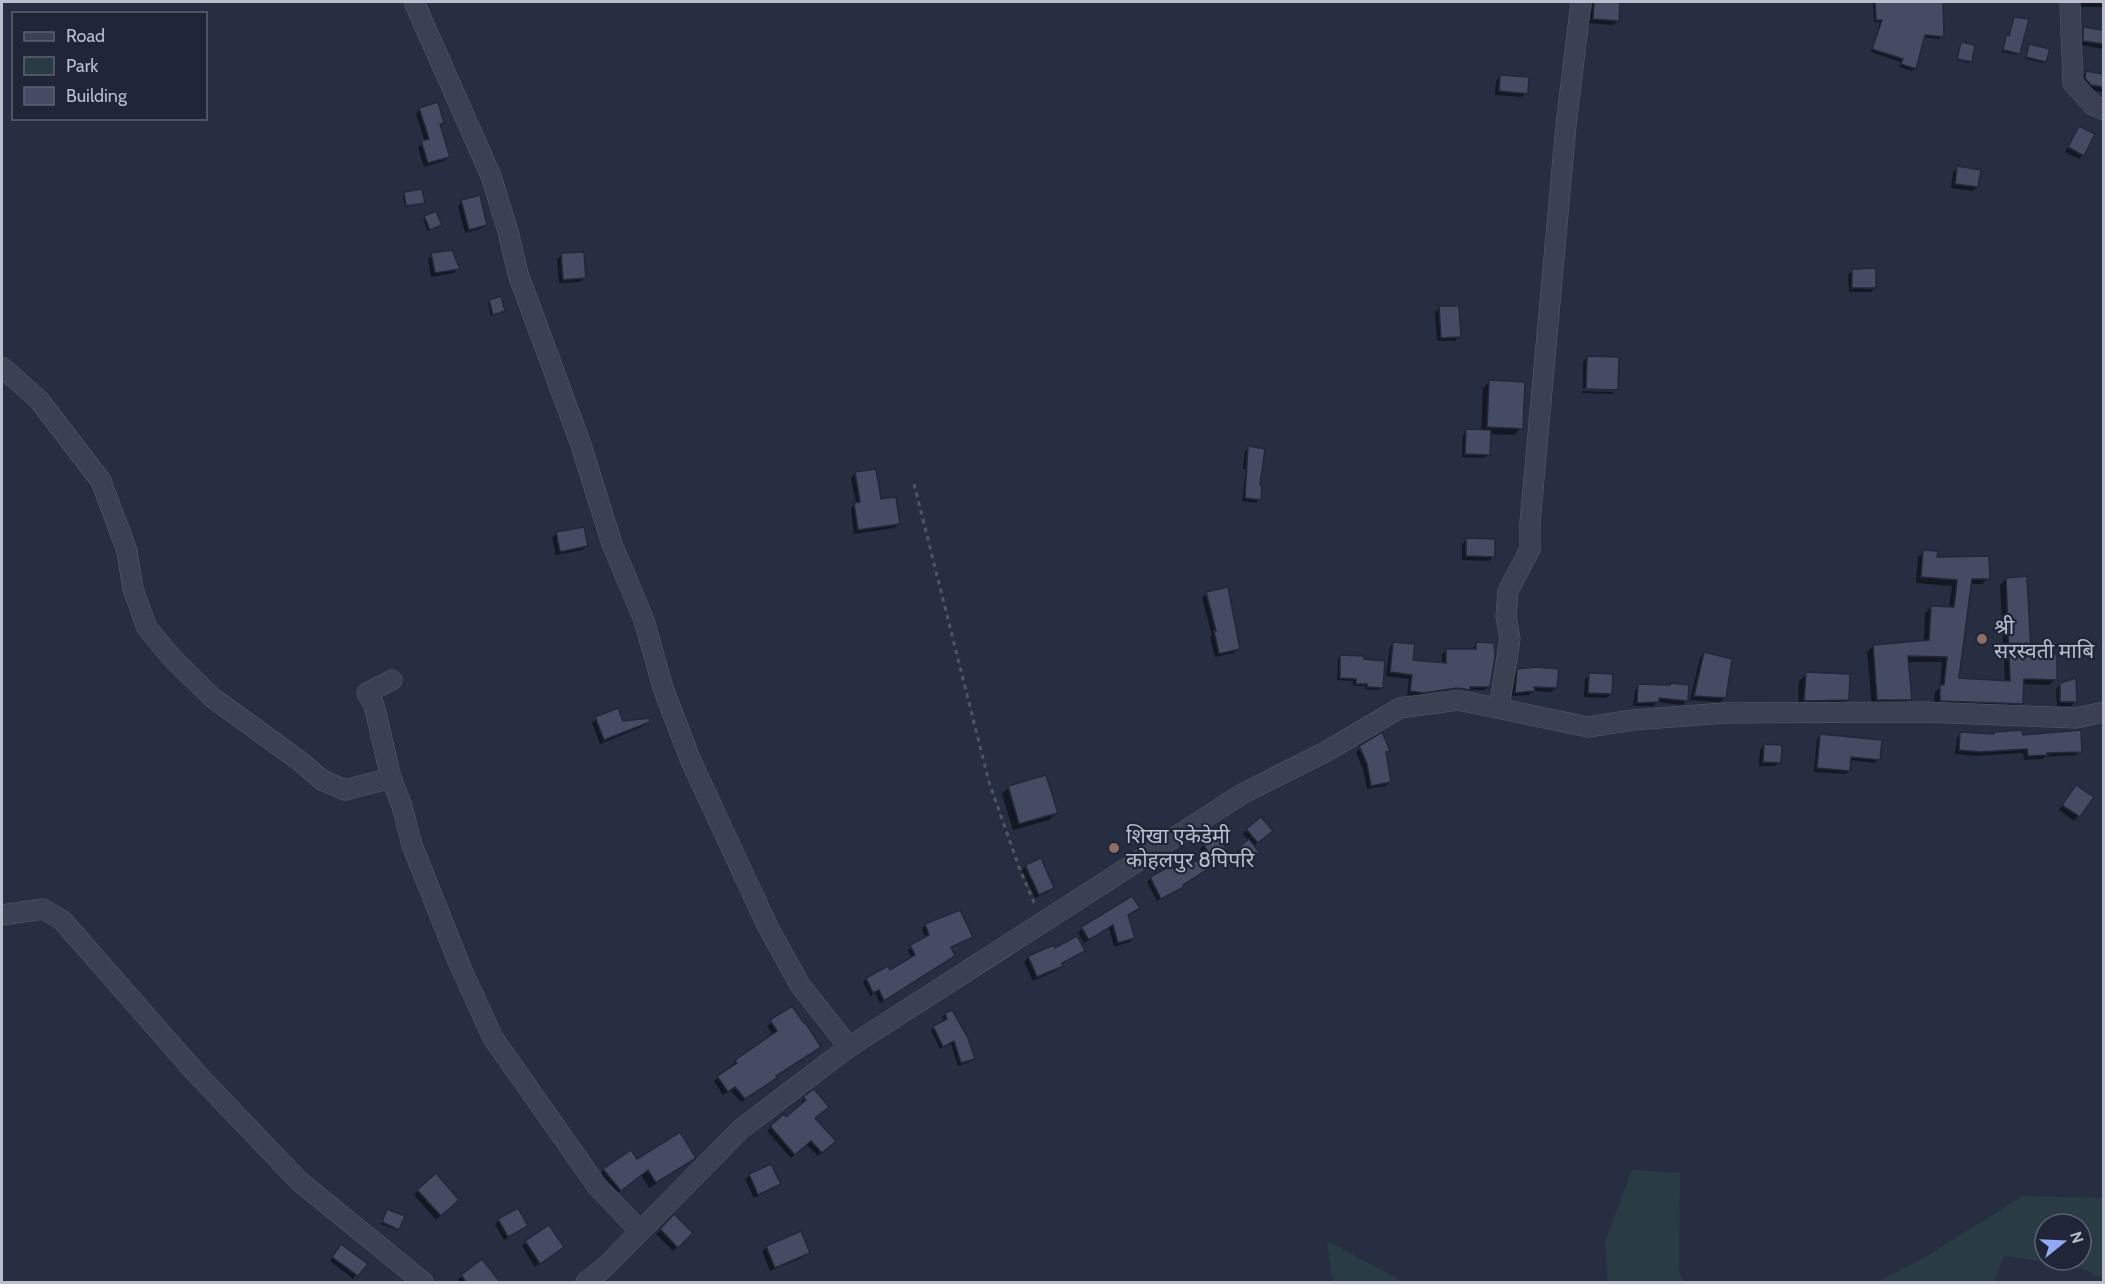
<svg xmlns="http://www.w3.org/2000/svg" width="2105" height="1284" font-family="Cabin,'Noto Sans Devanagari',sans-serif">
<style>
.green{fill:#293c43;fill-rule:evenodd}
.shadow{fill:#0007}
.building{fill:#444b62;stroke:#222839;stroke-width:1.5}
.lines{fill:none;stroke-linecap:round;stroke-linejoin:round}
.street-casing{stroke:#575c6c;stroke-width:21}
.path{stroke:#485960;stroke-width:3;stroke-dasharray:4.5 4.5;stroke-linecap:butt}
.street{stroke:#3b4152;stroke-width:20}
.education-dot{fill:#8d6e63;stroke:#202638;stroke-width:2}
.labels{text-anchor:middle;stroke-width:4.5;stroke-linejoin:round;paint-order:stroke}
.poi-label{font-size:21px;fill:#b9bdcc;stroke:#202638;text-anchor:start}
</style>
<rect width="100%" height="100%" fill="#272e42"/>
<g class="green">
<polygon points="1632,1170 1680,1173 1679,1272 1684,1282 1608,1282 1605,1242"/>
<path d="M2023,1196L2103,1198V1279L2076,1266L2004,1256L1994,1282H1877L1922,1259ZM2045,1224H2081V1260H2045Z"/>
<polygon points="1327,1241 1404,1282 1333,1282"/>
</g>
<g class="shadow">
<polygon points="1593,2 1619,2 1617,21 1613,25 1589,23"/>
<polygon points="1873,2 1942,2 1942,37 1939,39 1923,37 1915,68 1912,71 1899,67 1901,62 1871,52 1880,22 1874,22"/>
<polygon points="2078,2 2104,2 2104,7 2080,7"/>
<polygon points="2014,18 2019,53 2017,55 2002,52 2005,39 2008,38"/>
<polygon points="2083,29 2104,32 2104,49 2080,45 2079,33"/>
<polygon points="1961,44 1970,61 1969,63 1957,60"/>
<polygon points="2030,46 2045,62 2043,63 2025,59"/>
<polygon points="2086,72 2104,75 2104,90 2102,92 2087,89 2081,83 2082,77"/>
<polygon points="1500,76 1526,93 1522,97 1495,95 1496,81"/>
<polygon points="420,109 443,122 439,126 448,157 444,161 424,167 418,147 425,142 416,114"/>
<polygon points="2080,128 2083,155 2079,159 2065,152"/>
<polygon points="1958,168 1977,186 1973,191 1951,188 1953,172"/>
<polygon points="405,193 423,203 405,207 403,195"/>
<polygon points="462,201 486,224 481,229 465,233 458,206"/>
<polygon points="425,218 438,226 428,231 423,219"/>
<polygon points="432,255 458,268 454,273 431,277 428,259"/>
<polygon points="562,255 584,277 580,282 559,283 557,259"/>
<polygon points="1853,270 1875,288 1871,292 1849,292 1848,275"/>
<polygon points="490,301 504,311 491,316 488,303"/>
<polygon points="1440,308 1459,336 1455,341 1437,341 1435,312"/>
<polygon points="1587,357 1616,390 1612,394 1582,393 1582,391 1614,392 1614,389 1583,388 1583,362"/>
<polygon points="1490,381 1521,428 1514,435 1489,434 1489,454 1484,458 1462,457 1463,435 1467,431 1481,432 1483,388"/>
<polygon points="1249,448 1259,499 1256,503 1242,501 1246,469 1243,469 1245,451"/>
<polygon points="855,474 898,524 894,528 854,534 851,508 856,503 851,478"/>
<polygon points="556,534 586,546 582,550 556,555 552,538"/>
<polygon points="1467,540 1493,557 1489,561 1462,560 1462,544"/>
<polygon points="1924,551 1936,558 1988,578 1982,584 1969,584 1958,679 2005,682 2000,585 2006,579 2029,655 2055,679 2049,685 2022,684 2021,703 2015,709 1934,706 1935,692 1940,688 1942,662 1907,662 1910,699 1904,705 1872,706 1867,652 1873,646 1924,642 1925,613 1931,607 1949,608 1952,586 1916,583 1918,557"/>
<polygon points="1207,593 1239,648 1234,653 1215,657 1210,637 1212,635 1202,598"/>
<polygon points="1394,643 1412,661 1442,664 1442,654 1446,650 1472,650 1477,643 1489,686 1484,690 1467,690 1464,694 1419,696 1407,695 1409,679 1386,676 1390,647"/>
<polygon points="1704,654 1724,698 1720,702 1690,700 1700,658"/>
<polygon points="1341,656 1382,687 1379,690 1365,689 1365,686 1353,686 1353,681 1337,680 1338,659"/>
<polygon points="1518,670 1556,688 1551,692 1533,691 1529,695 1512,696 1514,675"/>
<polygon points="1806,674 1847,700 1840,707 1798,707 1799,681"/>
<polygon points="1590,675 1611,694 1606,698 1584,697 1585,679"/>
<polygon points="2061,684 2075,701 2071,706 2057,706 2056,689"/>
<polygon points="1639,686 1686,701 1682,705 1656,702 1653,706 1633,706 1635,690"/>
<polygon points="596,719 622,722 649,722 644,726 600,744 592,723"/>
<polygon points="1961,733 2021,737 2081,751 2076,755 2044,757 2042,759 2024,760 2023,753 1975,756 1955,754 1957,738"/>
<polygon points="1820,735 1878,759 1874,763 1850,760 1849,771 1845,774 1814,772 1817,739"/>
<polygon points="1764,745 1780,762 1775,766 1759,766 1760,750"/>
<polygon points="1360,747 1388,750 1385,753 1390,782 1385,786 1367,789 1363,769 1356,752"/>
<polygon points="1009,787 1056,813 1049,820 1013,830 1002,794"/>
<polygon points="2072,792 2092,798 2074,821 2059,810"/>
<polygon points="1247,830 1266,835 1253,846 1257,852 1246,861 1237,851 1249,841 1243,834"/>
<polygon points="1204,845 1228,855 1182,886 1179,890 1157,901 1147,882 1151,878 1176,875 1206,857 1200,849"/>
<polygon points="1026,866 1053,888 1048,892 1035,898 1022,870"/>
<polygon points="959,912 971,937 950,948 953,956 949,960 880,1003 875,993 870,996 863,982 866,979 889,972 912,959 908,950 926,939 922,929 925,925"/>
<polygon points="1133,912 1127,916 1134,938 1129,942 1114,947 1109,928 1084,943 1078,933 1082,928"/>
<polygon points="1054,950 1083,950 1061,965 1057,970 1033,981 1024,962 1029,957"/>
<polygon points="791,1008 775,1078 741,1102 730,1090 723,1095 714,1081 734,1067 732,1065 736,1061 773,1035 767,1026"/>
<polygon points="946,1014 973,1058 969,1062 958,1066 951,1044 940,1049 931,1030 944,1022 942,1017"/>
<polygon points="814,1091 814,1118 834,1141 818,1156 806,1144 791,1158 767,1131 783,1116 786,1119 803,1104 801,1102"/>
<polygon points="694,1158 688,1164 649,1188 641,1174 614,1196 598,1176 604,1170 636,1161"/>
<polygon points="750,1175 779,1184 774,1188 754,1198 745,1179"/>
<polygon points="418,1191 457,1200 436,1220 414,1195"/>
<polygon points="386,1212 398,1229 396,1230 381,1224"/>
<polygon points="674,1217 690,1233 673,1251 656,1234"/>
<polygon points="499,1220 526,1226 504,1240 495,1224"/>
<polygon points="526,1242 562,1247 535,1267 522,1246"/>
<polygon points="767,1247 808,1253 804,1257 770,1271 762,1251"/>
<polygon points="338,1249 366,1264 353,1279 330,1261"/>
<polygon points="482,1261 498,1282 460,1282 458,1280 462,1276"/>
</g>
<g class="building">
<polygon points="1594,2 1620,2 1619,21 1593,19"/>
<polygon points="1875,2 1943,2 1944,37 1925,35 1916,69 1901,64 1903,59 1872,49 1882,20 1876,20"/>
<polygon points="2014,17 2029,19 2020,54 2003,50 2006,35 2009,36"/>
<polygon points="2083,27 2103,30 2103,44 2083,41"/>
<polygon points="1961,42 1975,45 1972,62 1957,59"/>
<polygon points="2029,44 2050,49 2046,62 2026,57"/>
<polygon points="2086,71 2103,74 2103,87 2091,85 2085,78"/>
<polygon points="1500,75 1529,77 1528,94 1499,91"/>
<polygon points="438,102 444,123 440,124 450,157 428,163 421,141 429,139 419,108"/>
<polygon points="2079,126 2095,134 2084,156 2068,147"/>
<polygon points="1957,166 1981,170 1978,187 1955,184"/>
<polygon points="422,189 425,203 406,206 404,192"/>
<polygon points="480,195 487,225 469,230 461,200"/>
<polygon points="436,211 442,225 430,230 424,216"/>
<polygon points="452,250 460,269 435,273 431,253"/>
<polygon points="584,252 586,278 563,280 561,253"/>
<polygon points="1876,268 1876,288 1852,288 1852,269"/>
<polygon points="501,296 505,311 493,315 489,300"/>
<polygon points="1439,306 1459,306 1461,337 1441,338"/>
<polygon points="1587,356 1619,357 1618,390 1586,389"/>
<polygon points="1489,380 1525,382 1523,429 1487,427"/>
<polygon points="1466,429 1491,430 1490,455 1465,454"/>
<polygon points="1248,446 1265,449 1260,485 1262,486 1261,500 1245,498"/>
<polygon points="876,469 881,499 896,497 900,524 858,530 854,503 860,502 855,472"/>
<polygon points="584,527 588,546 560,552 556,532"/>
<polygon points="1466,538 1495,539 1495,557 1466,556"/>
<polygon points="1923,550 1938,551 1937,557 1989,556 1990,579 1972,579 1959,678 2010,681 2006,578 2027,576 2031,653 2057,654 2057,680 2024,679 2023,704 1940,701 1940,685 1944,685 1947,657 1908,656 1912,700 1877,700 1873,645 1929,640 1931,606 1954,607 1957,580 1921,577"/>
<polygon points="1228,587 1240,649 1219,654 1214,631 1216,631 1206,592"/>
<polygon points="1393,642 1415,644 1413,660 1446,663 1446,649 1476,649 1476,642 1494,643 1495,657 1490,687 1470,687 1470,690 1457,688 1424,693 1410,691 1412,675 1390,672"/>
<polygon points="1704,652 1732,659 1726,698 1694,696"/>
<polygon points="1340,655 1364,656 1364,659 1385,661 1383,688 1367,687 1367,684 1356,684 1356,679 1340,678"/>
<polygon points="1537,667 1559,669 1557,688 1534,687 1535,691 1515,693 1517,669"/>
<polygon points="1806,672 1850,674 1849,700 1804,701"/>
<polygon points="1589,673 1613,674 1612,694 1588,693"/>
<polygon points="2076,678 2077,702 2060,702 2060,683"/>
<polygon points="1670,683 1689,685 1688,701 1659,698 1659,702 1637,703 1638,684 1670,685"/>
<polygon points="618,708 623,721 650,718 650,722 604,740 595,717"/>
<polygon points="2022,730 2023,735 2081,730 2082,752 2047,753 2048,755 2028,756 2027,749 1980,752 1959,750 1960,732 1994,734 1994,732"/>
<polygon points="1382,732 1390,751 1386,752 1391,782 1371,786 1367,764 1359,746"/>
<polygon points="1820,734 1882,740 1880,760 1851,757 1850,771 1817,768"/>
<polygon points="1764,744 1782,745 1781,763 1763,762"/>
<polygon points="1046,775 1058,813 1019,824 1008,786"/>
<polygon points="2076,785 2094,797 2080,817 2062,805"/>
<polygon points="1261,817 1273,831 1258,843 1246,829"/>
<polygon points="1217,834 1230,855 1183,885 1184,887 1161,899 1150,877 1172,865 1177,873 1209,853 1203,844"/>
<polygon points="1249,839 1259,852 1248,861 1238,848"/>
<polygon points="1041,858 1054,888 1039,895 1025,865"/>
<polygon points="1132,896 1140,908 1128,915 1135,938 1118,943 1113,925 1089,940 1081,927"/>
<polygon points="960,910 973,937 951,947 955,956 884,1001 879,990 873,993 866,978 888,966 890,970 915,955 910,945 929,935 925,924"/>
<polygon points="1077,936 1085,951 1062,963 1063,966 1037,977 1028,956 1054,945 1055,948"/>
<polygon points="792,1006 804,1023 805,1022 821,1047 776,1076 777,1078 745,1099 735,1087 728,1092 717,1076 737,1063 735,1060 777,1031 770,1020"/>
<polygon points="952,1010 968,1038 975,1059 961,1063 954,1041 943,1047 933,1026 947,1019 945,1013"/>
<polygon points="814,1089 829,1107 815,1118 836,1141 822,1153 811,1141 795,1155 770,1126 784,1114 786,1117 806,1100 803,1097"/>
<polygon points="680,1132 696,1158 656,1183 648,1170 621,1191 603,1169 631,1150 637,1159"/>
<polygon points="771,1164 781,1184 758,1195 749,1174"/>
<polygon points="436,1173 459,1200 441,1216 417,1190"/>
<polygon points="518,1208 528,1226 508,1237 498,1219"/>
<polygon points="387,1209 405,1216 399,1230 382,1222"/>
<polygon points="674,1214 693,1233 678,1248 660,1229"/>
<polygon points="549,1225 564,1247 540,1264 525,1241"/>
<polygon points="801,1231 810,1253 775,1268 766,1246"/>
<polygon points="341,1244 368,1264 358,1276 332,1257"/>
<polygon points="482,1259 500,1282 466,1282 461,1275"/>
</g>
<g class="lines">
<defs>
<g id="street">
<polyline points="414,2 491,176 508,231 518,274 580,442 612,544 644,620 663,688 691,761 768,927 800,985 849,1047"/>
<polyline points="2070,2 2073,83 2093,105 2104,110"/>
<polyline points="2,367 39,400 101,481 127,551 133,589 147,628 174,660 213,698 301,762 322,780 345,790 391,778"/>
<polyline points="392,680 367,693 374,705 391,778 402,806 412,845 461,968 493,1038 597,1186 640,1231"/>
<polyline points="1499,707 1510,639 1506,616 1508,591 1530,549 1530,523 1566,125 1581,2"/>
<polyline points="2,915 43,909 62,920 196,1073 299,1181 423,1282"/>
<polyline points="586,1282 604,1268 741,1129 849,1047 1242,794 1327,751 1400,708 1458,700 1588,727 1633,720 1724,713 1923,712 2076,718 2104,712"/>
</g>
</defs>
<use href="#street" class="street-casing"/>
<polyline class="path" points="914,484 989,782 1020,870 1036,907"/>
<use href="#street" class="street"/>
</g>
<g class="education-dot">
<circle cx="1982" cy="639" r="6"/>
<circle cx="1114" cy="848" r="6"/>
</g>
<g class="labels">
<g class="poi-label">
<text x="1994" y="634">श्री<tspan x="1994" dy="24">सरस्वती माबि</tspan></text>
<text x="1126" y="843">शिखा एकेडेमी<tspan x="1126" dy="24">कोहलपुर 8पिपरि</tspan></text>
</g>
</g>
<rect width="2105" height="1284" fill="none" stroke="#b9bdcc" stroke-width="6"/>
<rect x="12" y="12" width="195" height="108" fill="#202638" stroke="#5d6273" stroke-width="1.5"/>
<rect x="24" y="32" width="30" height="9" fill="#3b4152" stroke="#5d6273" stroke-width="1.5"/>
<text x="66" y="42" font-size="18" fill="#b9bdcc">Road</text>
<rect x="24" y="57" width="30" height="18" fill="#293c43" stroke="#5d6273" stroke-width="1.5"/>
<text x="66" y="72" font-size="18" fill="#b9bdcc">Park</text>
<rect x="24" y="87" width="30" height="18" fill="#444b62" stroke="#5d6273" stroke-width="1.5"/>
<text x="66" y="102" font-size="18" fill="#b9bdcc">Building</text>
<g transform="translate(2063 1242) rotate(72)"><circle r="28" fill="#202638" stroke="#5d6273" stroke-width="1.5"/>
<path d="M0-4.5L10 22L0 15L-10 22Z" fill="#92a9f7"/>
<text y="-9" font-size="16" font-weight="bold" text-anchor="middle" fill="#b9bdcc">N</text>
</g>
</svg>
